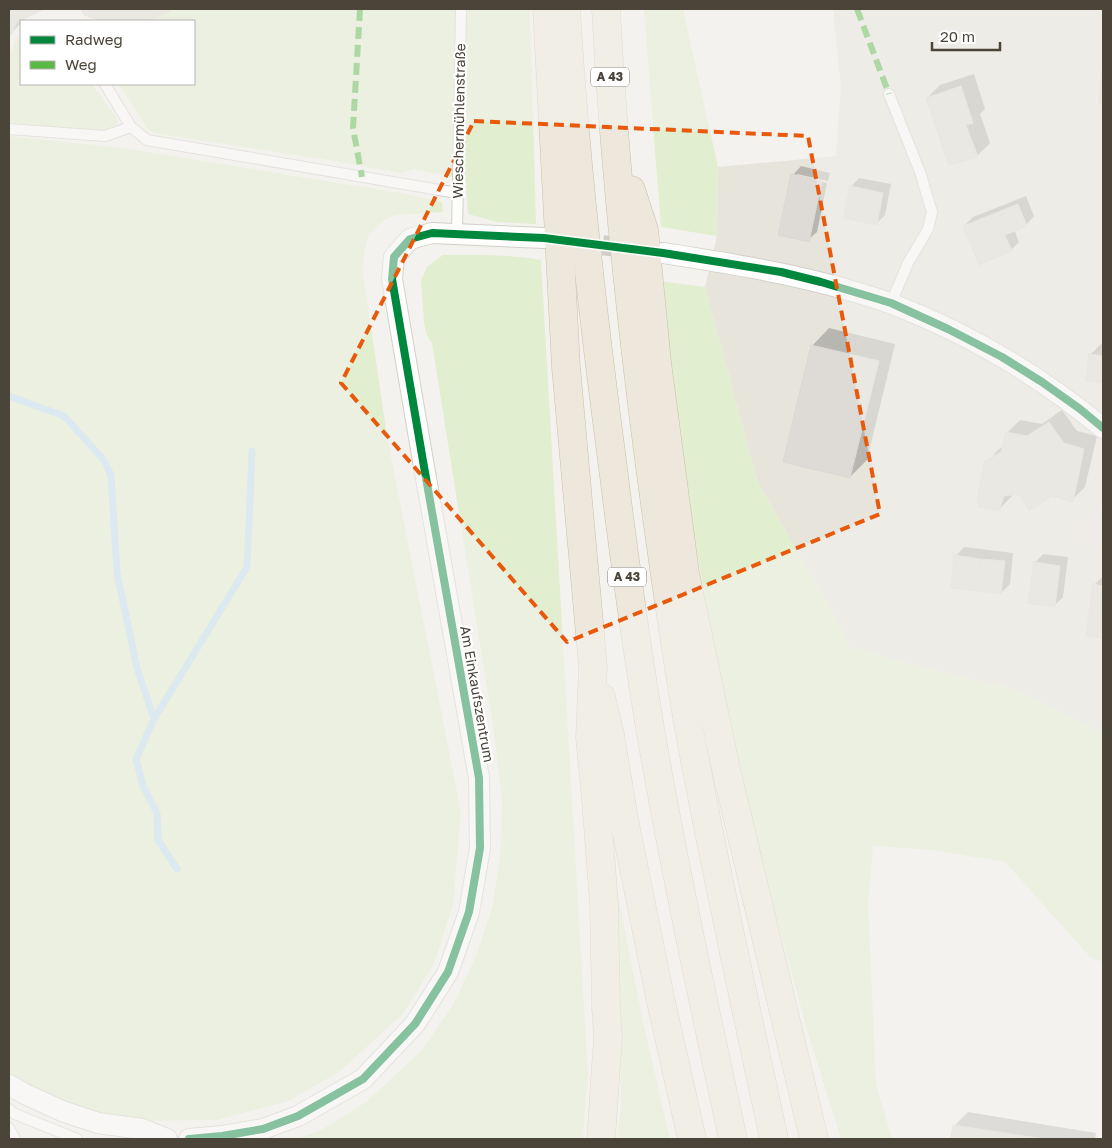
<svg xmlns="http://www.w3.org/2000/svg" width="1112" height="1148" font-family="'Golos Text',sans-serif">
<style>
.residential{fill:#e7e4dc}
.green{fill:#e1eecf}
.parking{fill:#e6e3df}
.shadow{fill:#0003}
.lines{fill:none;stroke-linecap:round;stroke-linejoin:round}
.stream{stroke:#c0ddf1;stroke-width:7}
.building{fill:#dedbd6;stroke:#dcd9d4}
.street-tunnel{stroke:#d2cfca;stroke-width:20;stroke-dasharray:20 10;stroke-linecap:butt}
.lane-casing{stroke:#d2d0cb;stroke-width:12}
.street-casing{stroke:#d2d0cb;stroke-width:22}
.highway-casing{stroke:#ccbfa9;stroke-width:29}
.lane{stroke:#fdfdfc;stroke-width:10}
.street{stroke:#fdfdfc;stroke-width:20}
.highway{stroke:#ede8db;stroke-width:28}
.quiet{stroke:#58b947;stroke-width:6;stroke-dasharray:12 6;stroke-linecap:butt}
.cycleway-casing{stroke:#fff;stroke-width:11}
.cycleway{stroke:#00873e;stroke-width:8}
.marked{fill:none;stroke:#e8590c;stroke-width:4;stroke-dasharray:10 6;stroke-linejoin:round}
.labels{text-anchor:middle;stroke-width:4.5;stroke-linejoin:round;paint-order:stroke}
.shield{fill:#fff;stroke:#817c74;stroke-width:1}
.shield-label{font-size:12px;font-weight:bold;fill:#4b4439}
.street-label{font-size:14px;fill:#4b4439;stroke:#fff}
</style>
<rect width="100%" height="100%" fill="#f4f2ee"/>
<polygon class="residential" points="833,9 1103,9 1103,733 1020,691 920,667 851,647 757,480 705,287 717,236 718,167 836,156 841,87"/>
<g class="green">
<polygon points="171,9 530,9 536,224 497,222 468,214 466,180 414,169 402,173 327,160 158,134 149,131 119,84 194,84 194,21 148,21 170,11"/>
<polygon points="644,9 683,9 718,167 717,236 661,227"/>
<polygon points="17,36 21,37 21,84 92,84 116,117 118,123 113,128 105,130 53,128 9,122 9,57"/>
<polygon points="9,136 123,148 401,193 442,202 443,212 395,215 383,221 368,236 364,255 363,273 387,436 461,812 453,905 434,964 403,1014 339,1072 289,1101 217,1120 136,1121 71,1105 22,1082 9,1072"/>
<path d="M443,255C475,255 509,254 541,260L588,1077L583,1139H297L323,1129L366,1102L421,1051L453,1005L476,956L492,908L500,858L502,801L495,739L432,343L427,336L424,323L421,280L427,267Z"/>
<polygon points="659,281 705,287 757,480 851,647 920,667 1020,691 1103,733 1103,962 1091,958 1005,862 932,850 873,846 868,903 876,1083 892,1139 841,1139 808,1033 759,855 711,626 683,482"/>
<polygon points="608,845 643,1021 670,1139 617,1139 621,1107 620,1024"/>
</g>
<polygon class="parking" points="1103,500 1103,549 1072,537"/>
<g class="shadow">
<polygon points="9,9 41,9 26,16 24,21 21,21 21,23 11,34 9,33"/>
<polygon points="82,9 171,9 144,21 106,21 85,14"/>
<polygon points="974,74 985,109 980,114 990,143 977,156 927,98 940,85"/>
<polygon points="801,166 830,173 828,181 797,174 797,177 827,183 817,232 808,240 793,175"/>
<polygon points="859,178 891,184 885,215 877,223 851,187"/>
<polygon points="1026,196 1034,216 1026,225 1014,229 1019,242 1011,250 964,226 973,217"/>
<polygon points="829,328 895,344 867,460 850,477 812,346"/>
<polygon points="1103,342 1103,382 1087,380 1091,354"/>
<polygon points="1062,410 1077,431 1097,436 1085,487 1072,500 1052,495 1020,493 1013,494 1012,496 998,510 986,463 999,449 1004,446 1007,433 1020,420 1042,424"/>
<polygon points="964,547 1013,553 1010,584 1001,593 956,556"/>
<polygon points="1043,554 1068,557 1063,597 1054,606 1035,563"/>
<polygon points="1103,576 1103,636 1088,634 1094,585"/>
<polygon points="968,1112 1096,1133 1095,1139 952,1139 955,1125"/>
</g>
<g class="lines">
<g class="stream">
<polyline points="9,396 64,416 103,459 111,475 117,573 137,668 154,719"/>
<polyline points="177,869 158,840 157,813 143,786 136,759 154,719 247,567 252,451"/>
</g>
</g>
<g class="building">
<polygon points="9,9 44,9 17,22 11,35 9,35"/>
<polygon points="81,9 171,9 170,11 148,21 102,21 84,15"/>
<polygon points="1102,64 1103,64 1103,104 1099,104"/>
<polygon points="961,86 973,123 966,125 978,157 949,165 926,98"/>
<polygon points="791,174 822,181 809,242 778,235"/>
<polygon points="850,186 883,193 877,225 844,218"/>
<polygon points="1018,204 1027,226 1005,235 1012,251 979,265 963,226"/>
<polygon points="811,345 879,361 850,478 783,462"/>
<polygon points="1089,354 1103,356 1103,383 1086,381"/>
<polygon points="1049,422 1064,443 1084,449 1073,502 1052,496 1029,511 1020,494 1004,496 999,511 979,507 977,502 984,462 1001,452 1006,432 1027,436"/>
<polygon points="954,555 980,559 976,591 951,588"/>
<polygon points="980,559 1005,561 1001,594 976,591"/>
<polygon points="1034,562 1060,566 1055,607 1028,603"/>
<polygon points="1093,584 1103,586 1103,638 1086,636"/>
<polygon points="953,1125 1044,1139 951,1139"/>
</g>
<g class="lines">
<polyline class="street-tunnel" points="573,242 636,249"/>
<defs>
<g id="lane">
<polyline points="105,84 131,127 147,140 457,193"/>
<polyline points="889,94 920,172 932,212 928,229 908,263 891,303"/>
<polyline points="9,129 105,136 131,127"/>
<polyline points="457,233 461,9"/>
<polyline points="9,1109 15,1114 77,1139"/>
<polyline points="9,1128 15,1139"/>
</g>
<g id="street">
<path d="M663,253C727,263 790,273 852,291C865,295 879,299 892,304C968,333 1040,376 1103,428"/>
<polyline points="9,1085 25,1094 62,1111 98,1123 142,1129 167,1139"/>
<polyline points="189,1139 222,1136 263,1129 298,1116 363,1079 415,1024 448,972 469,912 480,848 479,778 423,461 392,279 394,257 410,239 432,233 544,238"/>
</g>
<g id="highway">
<polyline points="547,9 566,367 593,667 590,738 596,799 604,904 606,1007 608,1037 601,1139"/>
<path d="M566,9C575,160 592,310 612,460C624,557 637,654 654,751C677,881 705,1010 733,1139"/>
<path d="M606,9C614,162 630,315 650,467C662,556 674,645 690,734C715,870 745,1004 774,1139"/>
<polyline points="631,190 644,230 657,363 685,573 726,769 814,1139"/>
<polyline points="601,697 610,735 624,819 661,1002 692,1139"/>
</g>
</defs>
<use href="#lane" class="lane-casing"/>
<use href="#street" class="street-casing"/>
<use href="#highway" class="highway-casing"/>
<use href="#lane" class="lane"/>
<use href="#street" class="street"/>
<use href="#highway" class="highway"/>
<g class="quiet">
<polyline points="360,9 353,128 362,177"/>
<polyline points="857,9 889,94"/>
</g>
<defs>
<polyline id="cycleway" points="189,1139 222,1136 263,1129 298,1116 363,1079 415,1024 448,972 469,912 480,848 479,778 423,461 392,279 394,257 410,239 432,233 544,238 663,253 781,272 821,282 891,303 948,329 1002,357 1042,382 1080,409 1103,428"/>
</defs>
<use href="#cycleway" class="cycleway-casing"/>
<use href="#cycleway" class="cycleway"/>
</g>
<path d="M0 0H1112V1148H0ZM474,121L808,136L880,514L567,642L341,383Z" fill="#f4f2ee" fill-opacity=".55" fill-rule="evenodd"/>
<path class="marked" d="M474,121L808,136L880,514L567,642L341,383Z"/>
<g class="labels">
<g class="shield">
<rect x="591" y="67.5" width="38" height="19" rx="4"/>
<rect x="608" y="567.5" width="38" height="19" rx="4"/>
</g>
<g class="shield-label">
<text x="610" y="81">A 43</text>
<text x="627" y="581">A 43</text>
</g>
<g class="street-label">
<text transform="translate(459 121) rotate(-89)" y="5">Wieschermühlenstraße</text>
<text transform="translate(477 694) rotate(80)" y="5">Am Einkaufszentrum</text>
</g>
</g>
<rect width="1112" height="1148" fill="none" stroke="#4b4439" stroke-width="20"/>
<rect x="20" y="20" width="175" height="65" fill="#ffffff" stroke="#b7b4b0"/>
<rect x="30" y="36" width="25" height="8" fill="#00873e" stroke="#b7b4b0"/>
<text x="65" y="45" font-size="15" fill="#4b4439">Radweg</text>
<rect x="30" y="61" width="25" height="8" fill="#58b947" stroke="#b7b4b0"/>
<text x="65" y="70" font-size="15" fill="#4b4439">Weg</text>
<path d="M932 42v8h68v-8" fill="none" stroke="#4b4439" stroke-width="2.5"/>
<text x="940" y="42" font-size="15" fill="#4b4439" stroke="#ffffff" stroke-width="4" paint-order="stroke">20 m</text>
</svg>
